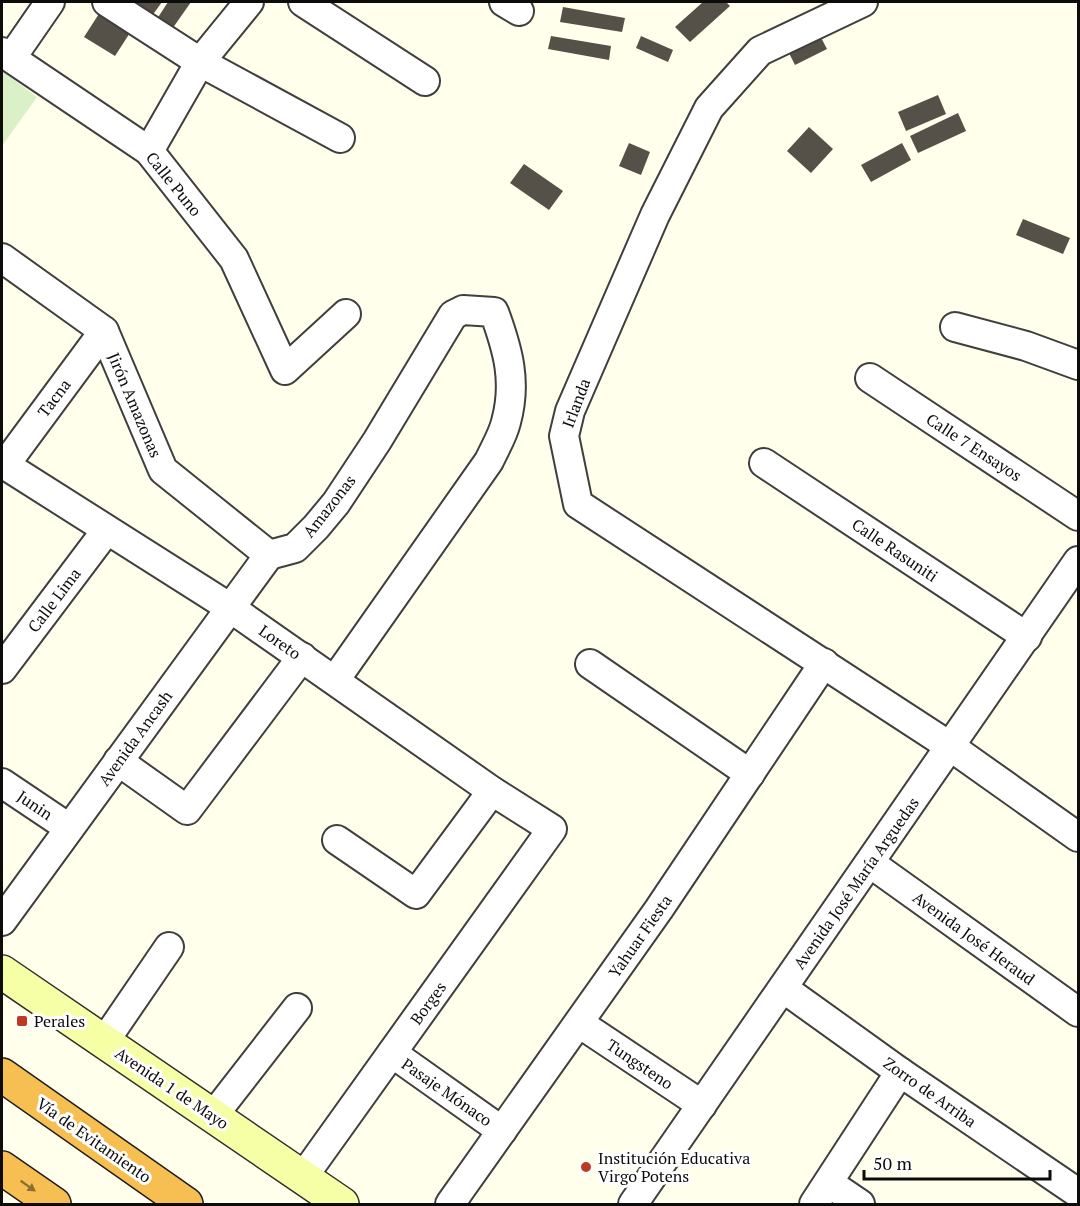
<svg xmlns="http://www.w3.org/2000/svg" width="1080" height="1206" font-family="'PT Serif',serif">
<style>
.pitch{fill:#daf1c7}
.building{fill:#555048}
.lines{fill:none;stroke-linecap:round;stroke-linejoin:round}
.street-casing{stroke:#3f3f3f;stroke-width:32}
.secondary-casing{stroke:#2e2e2e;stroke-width:36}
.highway-casing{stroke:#1d1d1d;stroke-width:36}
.street{stroke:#fff;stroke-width:28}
.secondary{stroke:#f7ffa6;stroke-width:33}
.highway{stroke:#f7be51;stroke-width:33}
.oneway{fill:#8d6e32}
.poi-dot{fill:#bf3922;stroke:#fff;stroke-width:2}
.labels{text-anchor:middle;stroke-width:6;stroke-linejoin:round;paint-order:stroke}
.street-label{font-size:16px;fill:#0c0c0c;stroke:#fff}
.poi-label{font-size:16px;fill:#0c0c0c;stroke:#fff;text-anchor:start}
</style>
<rect width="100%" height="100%" fill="#ffffeb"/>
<polygon class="pitch" points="2,71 37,97 2,146"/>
<g class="building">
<polygon points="130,2 162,2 149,20"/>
<polygon points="168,2 191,2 170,32 155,22"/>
<polygon points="703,2 726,2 730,6 690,42 675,27"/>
<polygon points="104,6 135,25 115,56 84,37"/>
<polygon points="563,7 625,18 622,32 560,22"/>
<polygon points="816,28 827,49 795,65 784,43"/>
<polygon points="551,36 611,46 609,60 548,49"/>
<polygon points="641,36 673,50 668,62 636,48"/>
<polygon points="938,95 946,114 906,131 898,112"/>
<polygon points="958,113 966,131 918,153 910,136"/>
<polygon points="809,127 833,149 811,173 787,151"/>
<polygon points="629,143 650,152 641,175 619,166"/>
<polygon points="902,143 911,160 871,182 861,165"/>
<polygon points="524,164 563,191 549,210 510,183"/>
<polygon points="1023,219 1070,238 1063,254 1016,235"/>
</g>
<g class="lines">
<defs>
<g id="street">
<polyline points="107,2 200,62 340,138"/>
<polyline points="303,2 425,81"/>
<polyline points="504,2 519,11"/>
<polyline points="863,2 760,51 709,108 655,215 570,411 564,436 578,504 951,747 1078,837"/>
<polyline points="2,52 149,151 234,259 285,370 346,314"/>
<polyline points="12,57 50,2"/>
<polyline points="149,151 200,62 249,2"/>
<polyline points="2,258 104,331 163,470 269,555"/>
<polyline points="955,327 1026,346 1078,365"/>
<polyline points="870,378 1078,516"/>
<polyline points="2,463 229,607 492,791 552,829 303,1177"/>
<polyline points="764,463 1027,637"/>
<polyline points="5,465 104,331"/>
<path d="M269,555L295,548L316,527L336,503L377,441L453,315L463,310L494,312C508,350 517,382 506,422C503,435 495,448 489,461L335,680"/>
<polyline points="590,664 750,774"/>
<polyline points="2,669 106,531"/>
<polyline points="118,761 187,810 302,657"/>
<polyline points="2,783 69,828"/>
<polyline points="337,840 416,894 492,791"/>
<polyline points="870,863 1078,1012"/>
<polyline points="2,921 269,555"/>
<polyline points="783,988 900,1072 1078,1193"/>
<polyline points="579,1023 702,1105"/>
<polyline points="104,1042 169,947"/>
<polyline points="392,1053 502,1131"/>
<polyline points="213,1116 297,1008"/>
<polyline points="829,1183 860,1204"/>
<polyline points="450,1204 659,909 824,663"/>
<polyline points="633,1204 1078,561"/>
<polyline points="814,1204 900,1072"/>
</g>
<polyline id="secondary" points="2,972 342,1204"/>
<g id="highway">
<polyline points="2,1075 186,1204"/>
<polyline points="2,1168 54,1204"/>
</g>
</defs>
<use href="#street" class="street-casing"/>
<use href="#secondary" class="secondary-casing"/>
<use href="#highway" class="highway-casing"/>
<use href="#street" class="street"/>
<use href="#secondary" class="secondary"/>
<use href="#highway" class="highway"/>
</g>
<defs><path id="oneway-solid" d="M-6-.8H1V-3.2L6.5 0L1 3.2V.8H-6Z" transform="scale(1.5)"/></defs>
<use class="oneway" href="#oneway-solid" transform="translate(28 1186) rotate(35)"/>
<g class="poi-dot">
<rect x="16" y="1015" width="12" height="12" rx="3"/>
<circle cx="586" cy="1167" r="6"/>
</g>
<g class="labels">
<g class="street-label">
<text transform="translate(174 184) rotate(51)" y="6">Calle Puno</text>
<text transform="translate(54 398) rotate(-53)" y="6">Tacna</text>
<text transform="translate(576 403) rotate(-69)" y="6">Irlanda</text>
<text transform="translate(135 405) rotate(67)" y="6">Jirón Amazonas</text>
<text transform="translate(974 447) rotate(33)" y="6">Calle 7 Ensayos</text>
<text transform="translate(329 506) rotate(-52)" y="6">Amazonas</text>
<text transform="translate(895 550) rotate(34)" y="6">Calle Rasuniti</text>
<text transform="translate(54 600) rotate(-53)" y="6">Calle Lima</text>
<text transform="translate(280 642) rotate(35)" y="6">Loreto</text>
<text transform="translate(135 738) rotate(-54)" y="6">Avenida Ancash</text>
<text transform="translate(35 805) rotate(34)" y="6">Junin</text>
<text transform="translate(856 883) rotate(-55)" y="6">Avenida José María Arguedas</text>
<text transform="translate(640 936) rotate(-55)" y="6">Yahuar Fiesta</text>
<text transform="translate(974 938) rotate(36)" y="6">Avenida José Heraud</text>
<text transform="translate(428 1003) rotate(-54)" y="6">Borges</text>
<text transform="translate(640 1064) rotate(34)" y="6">Tungsteno</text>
<text transform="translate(172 1088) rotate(34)" y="6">Avenida 1 de Mayo</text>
<text transform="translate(447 1092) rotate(35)" y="6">Pasaje Mónaco</text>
<text transform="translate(930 1092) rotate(35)" y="6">Zorro de Arriba</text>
<text transform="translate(94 1140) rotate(35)" y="6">Vía de Evitamiento</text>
</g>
<g class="poi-label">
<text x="34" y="1027">Perales</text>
<text x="598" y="1164">Institución Educativa<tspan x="598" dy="18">Virgo Potens</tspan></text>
</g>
</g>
<rect width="1080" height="1206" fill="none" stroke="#0c0c0c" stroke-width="6"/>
<path d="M864 1170v9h186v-9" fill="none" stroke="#0c0c0c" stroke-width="3"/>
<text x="873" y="1170" font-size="18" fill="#0c0c0c" stroke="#ffffff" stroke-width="4.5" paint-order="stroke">50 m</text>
</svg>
